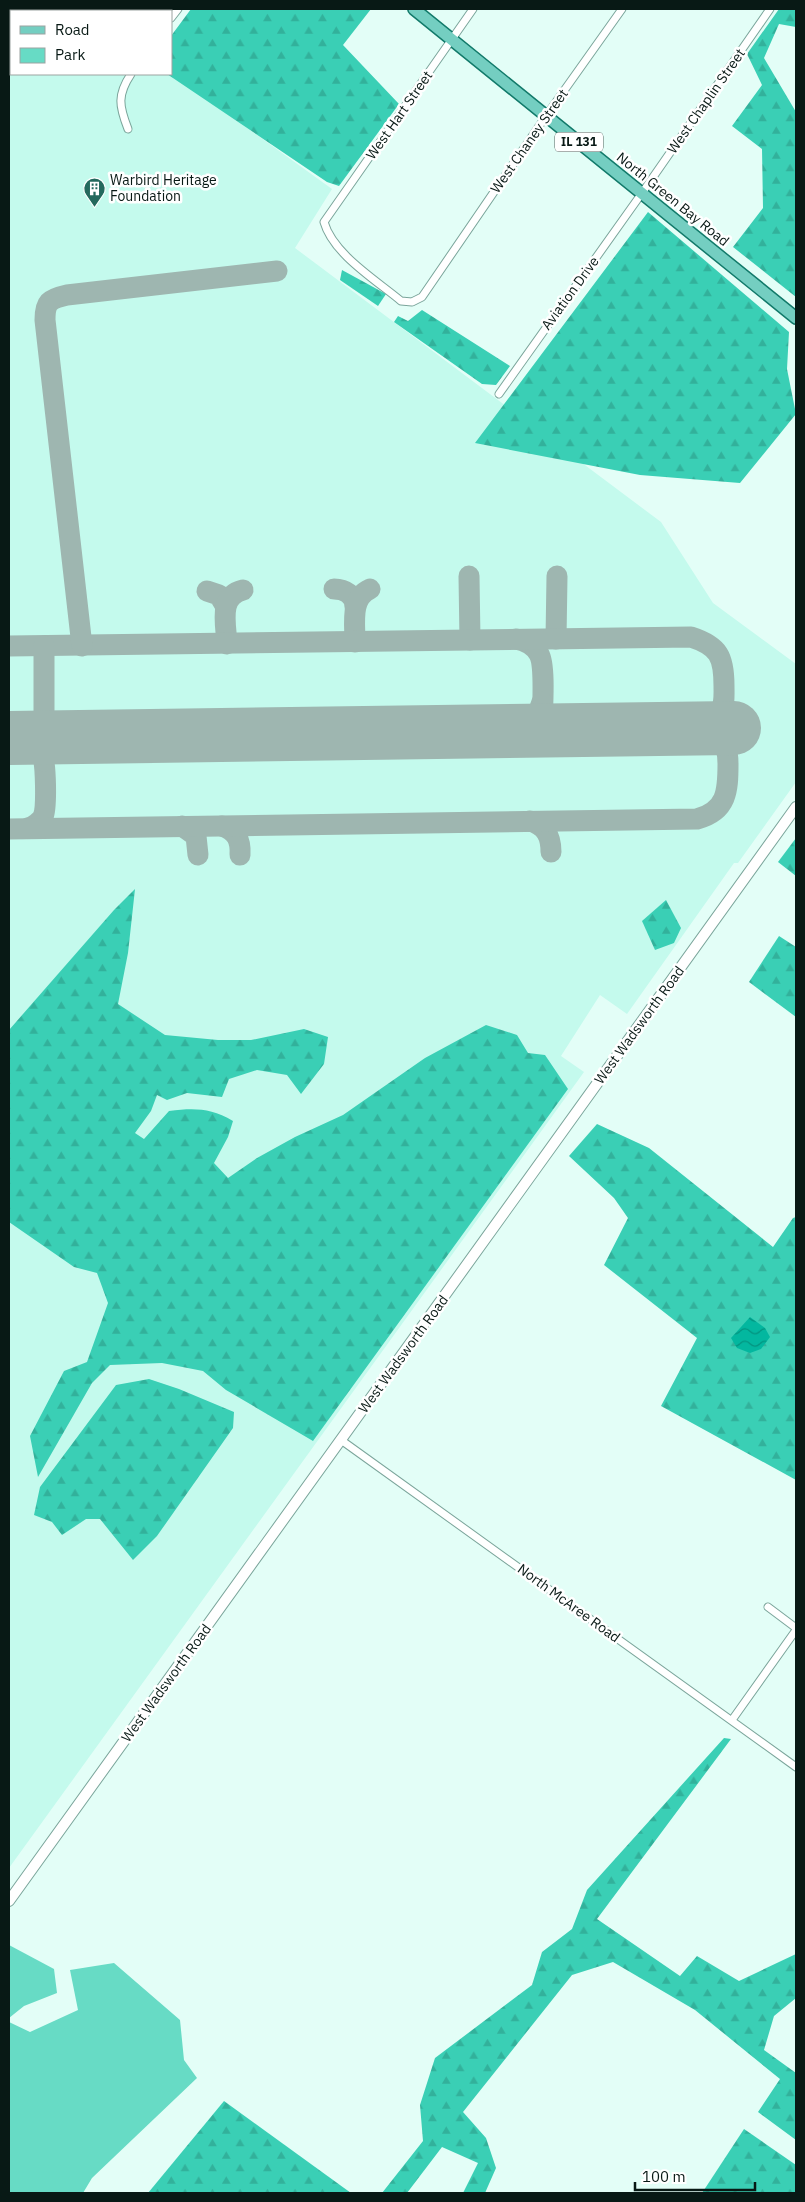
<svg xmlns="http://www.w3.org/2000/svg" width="805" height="2202" font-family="'IBM Plex Sans',sans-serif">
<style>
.built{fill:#c4faed}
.green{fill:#67dbc5}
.forest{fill:url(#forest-firs)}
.water{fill:url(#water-waves)}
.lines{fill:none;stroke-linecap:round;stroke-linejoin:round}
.taxiway{stroke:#9eb6b0;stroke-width:21}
.runway{stroke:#9eb6b0;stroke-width:54}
.street-casing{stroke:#7ba59b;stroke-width:9}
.secondary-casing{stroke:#7ba59b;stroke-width:12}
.primary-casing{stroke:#127a6a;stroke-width:14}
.street{stroke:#fff;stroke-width:7}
.secondary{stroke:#fff;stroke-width:10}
.primary{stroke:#74cec1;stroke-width:11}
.labels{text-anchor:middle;stroke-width:5;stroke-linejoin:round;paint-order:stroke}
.shield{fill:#fff;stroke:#525e5b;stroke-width:1}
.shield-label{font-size:12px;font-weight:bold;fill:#081915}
.street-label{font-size:14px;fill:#081915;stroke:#fff}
.poi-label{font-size:14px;fill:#081915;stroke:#fff;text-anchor:start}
</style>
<defs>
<pattern id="forest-firs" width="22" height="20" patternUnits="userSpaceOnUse" patternTransform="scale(1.25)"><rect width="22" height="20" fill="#3acfb5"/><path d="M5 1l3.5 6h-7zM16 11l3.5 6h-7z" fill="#32b19b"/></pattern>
<pattern id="water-waves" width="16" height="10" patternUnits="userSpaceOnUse" patternTransform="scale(1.25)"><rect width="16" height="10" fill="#03b79f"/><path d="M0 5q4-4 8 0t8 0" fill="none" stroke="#039480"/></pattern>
</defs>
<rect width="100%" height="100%" fill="#e3fef7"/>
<polygon class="built" points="9,9 163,9 161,11 11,11 11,74 171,73 332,189 295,248 661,522 713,603 796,664 796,782 738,863 734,863 627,1014 600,995 561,1056 584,1072 9,1868"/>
<g class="green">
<polygon points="9,1945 54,1969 57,1993 24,2006 9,2018"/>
<polygon points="114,1963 180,2020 184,2060 197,2078 92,2178 83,2193 9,2193 9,2022 30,2032 78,2010 70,1970"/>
</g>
<g class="forest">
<polygon points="191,9 371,9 343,45 399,104 339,186 327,182 167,74 171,74 171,36"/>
<polygon points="779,9 796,9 796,27 779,24 764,58 796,112 796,297 733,247 763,208 762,149 732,126 762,85 747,54"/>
<polygon points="648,212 789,332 787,369 796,414 740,483 640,475 475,443"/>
<polygon points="342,270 386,294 378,306 340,280"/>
<polygon points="422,310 510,366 496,385 482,384 394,322 398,316 408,321"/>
<polygon points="796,838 796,876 778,862"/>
<path d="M135,889L128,953L118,1004L165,1035L218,1040H251L304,1029L328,1037L324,1064L301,1094L287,1075L257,1070L229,1079L222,1097L187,1093L167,1100L157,1095L151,1111L135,1133L144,1139L169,1111C195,1108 210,1108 233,1121L228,1137L214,1163L228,1178L257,1158L295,1137L343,1115L425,1058L486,1025L517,1035L528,1053L545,1055L568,1089L313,1441L226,1390L203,1371L162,1363L110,1365L92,1383L38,1477L30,1436L64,1371L87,1362L108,1303L97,1273L74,1267L9,1222V1030L114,910Z"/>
<polygon points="666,900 681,928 674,943 655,950 642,921"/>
<polygon points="779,936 796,947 796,1017 749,982"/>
<polygon points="597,1124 649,1148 773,1247 793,1218 796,1217 796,1480 661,1406 697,1338 604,1265 628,1218 614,1198 569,1156"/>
<polygon points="149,1379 179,1389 234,1412 233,1428 157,1536 133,1560 100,1519 86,1519 62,1535 52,1522 34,1515 40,1487 116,1385"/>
<polygon points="724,1738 731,1739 597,1919 680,1976 697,1956 739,1981 796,1954 796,1998 774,2016 764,2050 796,2073 796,2140 758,2112 780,2079 695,2010 613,1962 572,1975 463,2112 486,2138 496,2168 485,2193 463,2193 478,2163 442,2147 407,2193 382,2193 423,2141 420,2105 435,2058 532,1985 542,1952 572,1929 587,1890"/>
<polygon points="224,2101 351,2193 148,2193"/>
<polygon points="744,2129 796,2165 796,2193 702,2193"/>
</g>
<polygon class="water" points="750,1317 765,1328 770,1337 761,1349 750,1353 737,1348 731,1338"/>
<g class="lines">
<g class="taxiway">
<polyline points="469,576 470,640"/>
<path d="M334,589C345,589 355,595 355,607"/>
<polyline points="207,591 219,595 225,605"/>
<path d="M516,639C526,641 534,645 539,654C546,666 542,714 542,730"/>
<polyline points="556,639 557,576"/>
<path d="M355,642C355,623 350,598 370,589"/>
<path d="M227,644C226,624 218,596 243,590"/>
<path d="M9,646L691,637C719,646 724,657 724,686C724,695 725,705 720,713C715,721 706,724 698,728"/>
<path d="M82,646L45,320C45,302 49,299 67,295L277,271"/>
<polyline points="520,730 537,716 542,702"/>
<path d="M16,737C26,740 37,744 42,754C46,763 47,808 43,817C39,823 34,826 28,828"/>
<polyline points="44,737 44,646"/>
<path d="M44,761C46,745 58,742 71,737"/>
<path d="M530,821C546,826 551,836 551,852"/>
<polyline points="182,826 196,836 198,855"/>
<path d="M222,826C237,831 241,841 240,855"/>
<path d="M9,829L697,819C727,811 728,791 728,764C728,754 727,743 719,736C713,730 705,729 698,728"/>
</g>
<polyline class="runway" points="9,738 734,728"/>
<defs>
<g id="street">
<path d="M473,9L324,222C333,254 376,280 401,301L412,302L422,297L546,116L622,9"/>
<polyline points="171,18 178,9"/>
<path d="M128,129C119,106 117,95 131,74"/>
<polyline points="499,394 642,193 770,9"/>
<polyline points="341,1440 796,1767"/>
<polyline points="768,1607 796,1628"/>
<polyline points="732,1720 796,1630"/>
</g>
<polyline id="secondary" points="9,1901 796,807"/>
<polyline id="primary" points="414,9 796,318"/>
</defs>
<use href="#street" class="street-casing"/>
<use href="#secondary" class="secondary-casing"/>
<use href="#primary" class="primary-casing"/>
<use href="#street" class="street"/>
<use href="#secondary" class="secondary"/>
<use href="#primary" class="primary"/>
</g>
<defs>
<symbol id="building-pin" viewBox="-11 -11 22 30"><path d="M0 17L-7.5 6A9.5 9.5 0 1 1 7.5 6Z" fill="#24695d" stroke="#fff"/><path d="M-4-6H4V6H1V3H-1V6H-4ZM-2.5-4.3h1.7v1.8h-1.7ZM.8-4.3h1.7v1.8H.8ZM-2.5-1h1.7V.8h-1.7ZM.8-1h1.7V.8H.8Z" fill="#fff"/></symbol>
</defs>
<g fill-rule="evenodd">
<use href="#building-pin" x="82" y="176" width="25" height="34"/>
</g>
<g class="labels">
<rect class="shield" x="555" y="132.5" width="48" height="19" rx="4"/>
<g class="shield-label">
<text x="579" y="146">IL 131</text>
</g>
<g class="street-label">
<text transform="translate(706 101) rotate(-55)" y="5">West Chaplin Street</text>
<text transform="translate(399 115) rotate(-55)" y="5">West Hart Street</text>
<text transform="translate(529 141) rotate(-55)" y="5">West Chaney Street</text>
<text transform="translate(673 199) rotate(39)" y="5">North Green Bay Road</text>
<text transform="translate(570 293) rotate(-54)" y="5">Aviation Drive</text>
<text transform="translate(639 1025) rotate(-54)" y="5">West Wadsworth Road</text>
<text transform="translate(403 1354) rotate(-54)" y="5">West Wadsworth Road</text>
<text transform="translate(569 1603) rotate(36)" y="5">North McAree Road</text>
<text transform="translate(166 1683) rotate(-54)" y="5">West Wadsworth Road</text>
</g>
<g class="poi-label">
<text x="110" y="185">Warbird Heritage<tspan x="110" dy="16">Foundation</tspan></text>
</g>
</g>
<rect width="805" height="2202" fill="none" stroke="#081915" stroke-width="20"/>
<rect x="10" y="10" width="162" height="65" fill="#ffffff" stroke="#9ca3a1"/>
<rect x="20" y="26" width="25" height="8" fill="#74cec1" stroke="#9ca3a1"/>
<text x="55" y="35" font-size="15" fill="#081915">Road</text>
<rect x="20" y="48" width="25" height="15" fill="#67dbc5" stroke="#9ca3a1"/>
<text x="55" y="60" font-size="15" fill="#081915">Park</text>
<path d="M635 2182v8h120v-8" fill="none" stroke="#081915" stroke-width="2.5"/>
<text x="642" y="2182" font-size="15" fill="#081915" stroke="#ffffff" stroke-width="4" paint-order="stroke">100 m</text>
</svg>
